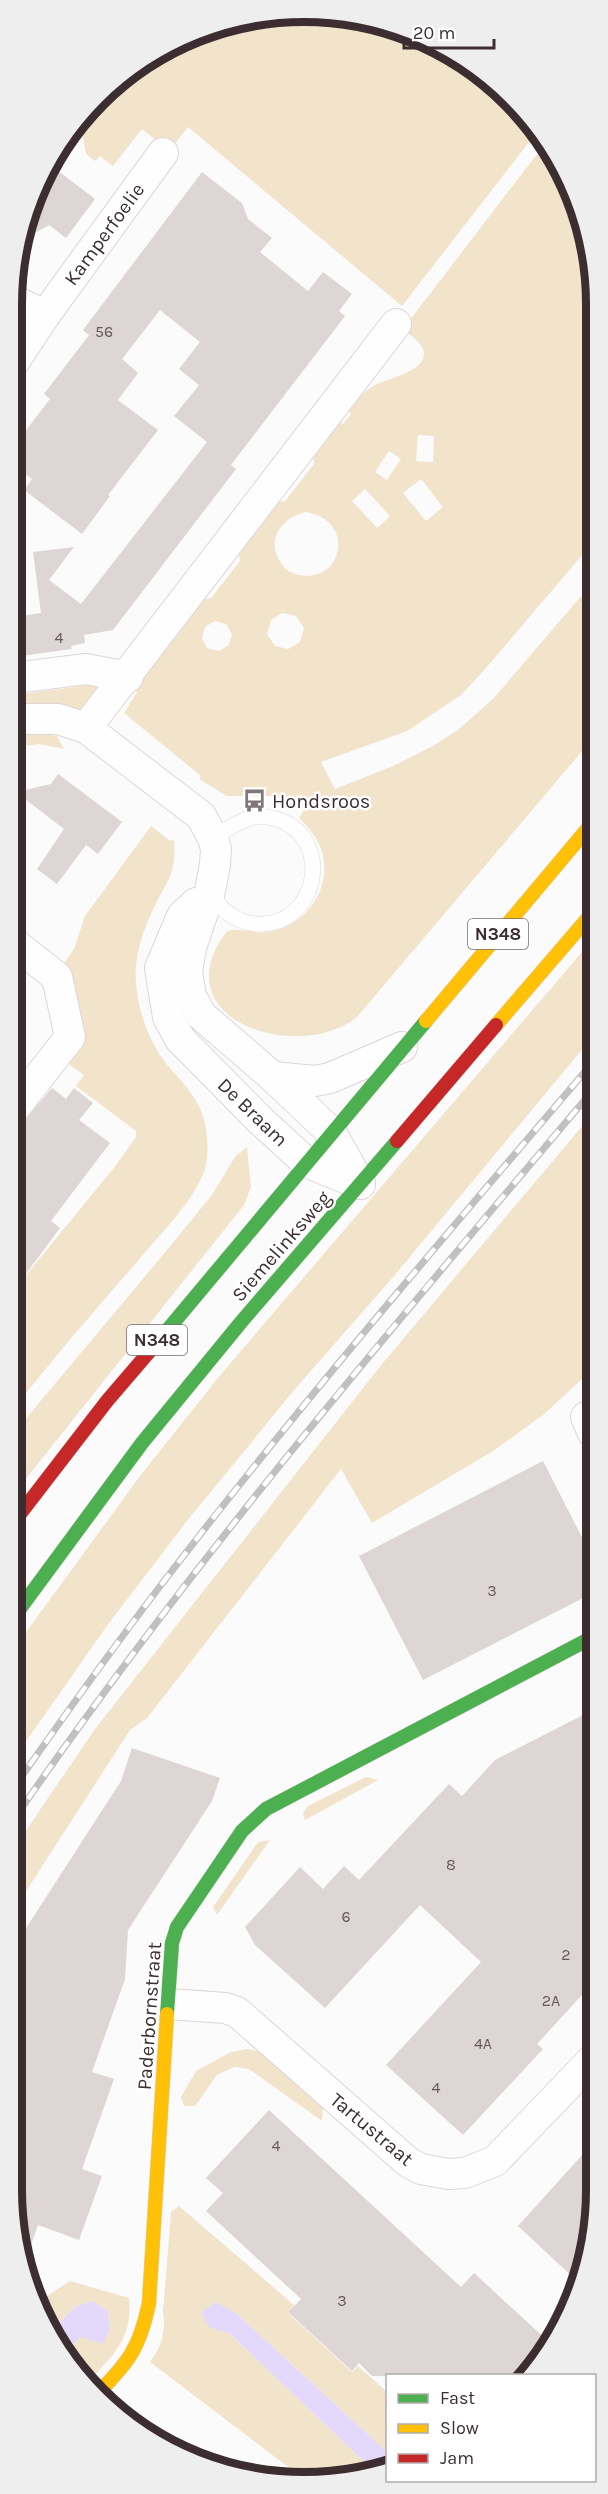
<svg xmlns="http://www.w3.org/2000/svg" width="608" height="2494" font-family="Karla,sans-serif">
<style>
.green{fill:#f2e3cb;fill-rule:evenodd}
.water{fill:#e4d9fa}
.building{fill:#ddd6d4}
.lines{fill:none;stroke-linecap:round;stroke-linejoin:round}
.lane-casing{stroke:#ded5d7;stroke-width:16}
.street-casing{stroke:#ded5d7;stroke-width:32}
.fast-casing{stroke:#ded5d7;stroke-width:15}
.slow-casing{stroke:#ded5d7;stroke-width:15}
.jam-casing{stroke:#ded5d7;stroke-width:15}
.lane{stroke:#fefefe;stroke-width:15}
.street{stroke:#fefefe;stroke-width:30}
.fast{stroke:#4caf50;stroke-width:14}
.slow{stroke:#ffc107;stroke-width:14}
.jam{stroke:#c62828;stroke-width:14}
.rail-casing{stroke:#c1c0c0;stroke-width:7}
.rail{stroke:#fff;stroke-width:4.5;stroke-dasharray:14;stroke-linecap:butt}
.labels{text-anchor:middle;stroke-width:5;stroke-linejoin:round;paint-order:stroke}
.number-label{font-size:16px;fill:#645859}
.shield{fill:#fff;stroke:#766d6e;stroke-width:1.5}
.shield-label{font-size:18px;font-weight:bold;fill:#3c2e30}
.street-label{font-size:20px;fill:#3c2e30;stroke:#fff}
.poi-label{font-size:20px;fill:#3c2e30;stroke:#fff;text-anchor:start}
.rim{fill:none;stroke:#3c2e30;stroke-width:8}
</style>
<rect width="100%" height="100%" fill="#fbfbfb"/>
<g class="green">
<polygon points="342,15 433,42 511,98 536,133 402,306 188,127 169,151 142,129 113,166 100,156 95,161 86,154 81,124 127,72 229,22"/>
<path d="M544,145L566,175L594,266V541L486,668L461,695L407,731L321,762L335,789L393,766L431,747L458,730L494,698L594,581V737L357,1017C300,1064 159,1021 227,931C241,927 255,935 269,932C305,927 333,889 322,852C318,838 309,828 299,818L304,810L285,800L270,796H227L199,779L201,776L124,713L137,692L131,687L199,600L211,598L240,561L238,548L273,503L285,501L314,464L313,452L337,420L343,424L351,414L345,408L348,404C357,398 366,390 375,385C388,378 425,372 424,353C423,343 410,335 403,329ZM418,435L434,436L433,462L416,461ZM389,451L401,459L387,480L375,472ZM421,479L443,507L426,521L403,493ZM365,489L390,516L377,528L352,501ZM306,512C357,521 342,583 300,575C292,574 285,570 281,563C265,540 282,517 306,512ZM282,613L296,616L304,628L300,642L288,649L275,646L267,634L271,620ZM215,621L226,624L232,634L229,645L219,651L207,648L202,638L205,627Z"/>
<polygon points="84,680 100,686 90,707 77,712 14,706 14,695 75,687"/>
<polygon points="25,731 57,736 64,749 39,744 25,746"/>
<path d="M151,826L170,841L174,840C177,876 165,882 152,912C142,933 134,958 136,982C138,1012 149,1042 168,1066C181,1081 195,1094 202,1114C208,1130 210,1155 204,1172C190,1206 159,1235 136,1263C94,1311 53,1359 13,1409V1291L113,1169L136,1137V1131L76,1086L84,1075L63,1060L79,1038L65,962L74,949L85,916Z"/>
<polygon points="594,938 594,1035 394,1276 295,1389 187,1521 109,1623 13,1760 13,1650 140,1476 222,1373"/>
<polygon points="594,1112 593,1369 543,1415 493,1451 372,1523 341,1469 147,1718 130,1730 12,1913 12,1851 95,1729 382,1364"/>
<polygon points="247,1147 251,1187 244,1205 13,1495 13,1434 162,1256 212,1195 235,1157"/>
<polygon points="366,1777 378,1780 305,1820 303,1813 308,1806"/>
<polygon points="270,1840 217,1915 213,1907 258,1842"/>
<polygon points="247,2049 267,2053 323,2104 322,2121 249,2069 234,2067 217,2075 195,2106 184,2106 181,2097 196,2071 231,2052"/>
<path d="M179,2206L294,2305L288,2313L352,2372L358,2366L387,2392V2452L237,2314L216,2303L209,2326L230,2334L375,2472L304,2479L150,2362C162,2346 166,2331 163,2312L171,2212Z"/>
<path d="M70,2281L129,2298C133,2340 112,2356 86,2384L66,2352L81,2337L110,2328L108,2311L92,2301L75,2307L52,2330L35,2304Z"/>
</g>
<g class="water">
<polygon points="92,2301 108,2311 110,2328 103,2344 81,2337 66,2352 52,2330 75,2307"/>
<polygon points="216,2302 237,2314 387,2452 387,2468 375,2472 230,2334 209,2327 201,2312"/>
</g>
<g class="building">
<polygon points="49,164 95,199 66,238 49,225 24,239"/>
<polygon points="202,172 242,203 248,219 272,238 260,252 308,291 323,272 352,294 339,311 345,316 231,465 236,469 113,630 84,635 85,643 71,646 72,649 14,657 14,617 41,613 33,552 74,547 49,580 81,604 207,442 174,416 199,385 179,369 200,342 160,310 122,359 138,373 118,400 158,430 108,495 110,496 82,534 24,490 32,479 14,466 14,446 50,399 44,394 89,335 83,330"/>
<polygon points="58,774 122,822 98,854 86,845 57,884 37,869 64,829 16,792 51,784"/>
<polygon points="52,1088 66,1099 74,1088 93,1103 79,1120 110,1143 51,1221 60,1228 13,1291 13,1134"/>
<polygon points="543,1461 593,1559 593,1574 587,1596 423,1680 359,1556"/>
<polygon points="593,1710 593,1983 537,2044 543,2049 463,2135 386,2065 481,1962 420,1905 325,2008 255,1945 245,1927 300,1867 323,1889 344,1866 359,1880 449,1784 462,1796 495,1760"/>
<polygon points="132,1748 220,1778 212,1801 128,1930 125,1979 92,2072 114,2079 82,2169 102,2176 79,2240 38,2225 26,2259 12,2190 12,1950 121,1781"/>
<polygon points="269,2110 461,2287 474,2273 550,2343 522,2376 372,2376 359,2363 352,2371 288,2312 301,2299 206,2211 223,2193 206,2178"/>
<polygon points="593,2143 593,2228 576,2280 518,2226"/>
</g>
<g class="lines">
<defs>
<path id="lane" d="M210,891C220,910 235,922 256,924C319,928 335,836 276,819C269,817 260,815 253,817C239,821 225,830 213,838"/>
<g id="street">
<polyline points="15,301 45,315"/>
<polyline points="14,362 45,315 163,153"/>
<polyline points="14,678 86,669 128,677"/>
<polyline points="14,719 58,719 86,728 201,816 213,838 216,849 215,864 210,891 191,948 187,972 191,996 201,1015 273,1077 331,1132 360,1184"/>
<polyline points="86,728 396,324"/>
<polyline points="196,903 182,916 160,968 168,1017 180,1039 260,1120 306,1162 360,1184"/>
<polyline points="273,1077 315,1081 330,1078 402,1047"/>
<polyline points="13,1110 70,1037 57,977 14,943"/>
<polyline points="586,1417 593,1433"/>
<polyline points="169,2004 225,2008 237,2012 408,2162 421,2169 448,2174 465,2173 495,2161 593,2059"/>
</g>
<g id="fast">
<polyline points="149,1352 426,1021"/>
<polyline points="13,1618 142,1443 242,1321 397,1141"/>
<polyline points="167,2014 172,1943 177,1927 242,1831 266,1809 593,1637"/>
</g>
<g id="slow">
<polyline points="426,1021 594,821"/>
<polyline points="496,1025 594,911"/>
<path d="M98,2393C129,2362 140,2347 149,2303L167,2014"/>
</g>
<g id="jam">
<polyline points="397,1141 496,1025"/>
<polyline points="13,1523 107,1401 149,1352"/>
</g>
</defs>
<use href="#lane" class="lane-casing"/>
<use href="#street" class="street-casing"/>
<use href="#fast" class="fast-casing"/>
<use href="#slow" class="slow-casing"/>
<use href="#jam" class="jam-casing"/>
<use href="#lane" class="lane"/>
<use href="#street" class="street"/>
<use href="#fast" class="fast"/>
<use href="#slow" class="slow"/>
<use href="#jam" class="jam"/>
<defs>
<g id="rail">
<path d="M13,1789C61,1720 110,1652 161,1585C299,1405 447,1234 594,1061"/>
<path d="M12,1822C189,1564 392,1328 594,1089"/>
</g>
</defs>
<use href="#rail" class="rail-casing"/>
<use href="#rail" class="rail"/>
</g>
<defs>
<symbol id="bus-bare" viewBox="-9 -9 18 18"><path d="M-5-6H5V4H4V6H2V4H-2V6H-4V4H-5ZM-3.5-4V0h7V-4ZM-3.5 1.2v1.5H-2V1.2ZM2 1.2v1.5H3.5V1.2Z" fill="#7f7677" stroke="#fff" stroke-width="2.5" paint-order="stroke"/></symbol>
</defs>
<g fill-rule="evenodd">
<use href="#bus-bare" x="238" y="784" width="33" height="33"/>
</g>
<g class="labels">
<g class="number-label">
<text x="104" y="337">56</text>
<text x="59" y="643">4</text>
<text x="492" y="1596">3</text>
<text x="451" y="1870">8</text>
<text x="346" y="1922">6</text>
<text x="566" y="1960">2</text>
<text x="551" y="2006">2A</text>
<text x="483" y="2049">4A</text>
<text x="436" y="2093">4</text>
<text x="276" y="2151">4</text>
<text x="342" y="2306">3</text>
</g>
<g class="shield">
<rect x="468" y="919" width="60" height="30" rx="4.5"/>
<rect x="127" y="1325" width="60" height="30" rx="4.5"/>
</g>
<g class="shield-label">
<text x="498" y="940">N348</text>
<text x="157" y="1346">N348</text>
</g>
<g class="street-label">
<text transform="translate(104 234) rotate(-54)" y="7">Kamperfoelie</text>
<text transform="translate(253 1112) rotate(44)" y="7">De Braam</text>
<text transform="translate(281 1246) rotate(-49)" y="7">Siemelinksweg</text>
<text transform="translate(149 2016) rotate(-86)" y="7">Paderbornstraat</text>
<text transform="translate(372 2129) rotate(40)" y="7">Tartustraat</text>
</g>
<g class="poi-label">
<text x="272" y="808">Hondsroos</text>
</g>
</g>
<path d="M0 0H608V2494H0ZM304 22H304A282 282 0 0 1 586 304V2190A282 282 0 0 1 304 2472H304A282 282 0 0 1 22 2190V304A282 282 0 0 1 304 22Z" fill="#efeeee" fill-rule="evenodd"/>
<path class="rim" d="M304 22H304A282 282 0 0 1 586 304V2190A282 282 0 0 1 304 2472H304A282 282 0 0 1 22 2190V304A282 282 0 0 1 304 22Z"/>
<rect x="386" y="2374" width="210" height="108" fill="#ffffff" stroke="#b1abac" stroke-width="1.5"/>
<rect x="398" y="2394" width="30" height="9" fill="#4caf50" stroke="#b1abac" stroke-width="1.5"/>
<text x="440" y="2404" font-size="18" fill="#3c2e30">Fast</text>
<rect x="398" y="2424" width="30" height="9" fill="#ffc107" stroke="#b1abac" stroke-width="1.5"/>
<text x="440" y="2434" font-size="18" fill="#3c2e30">Slow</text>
<rect x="398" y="2454" width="30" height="9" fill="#c62828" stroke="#b1abac" stroke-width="1.5"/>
<text x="440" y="2464" font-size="18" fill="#3c2e30">Jam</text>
<path d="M404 39v9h90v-9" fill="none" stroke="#3c2e30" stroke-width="3"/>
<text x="413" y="39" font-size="18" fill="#3c2e30" stroke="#ffffff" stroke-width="4.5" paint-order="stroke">20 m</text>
</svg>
